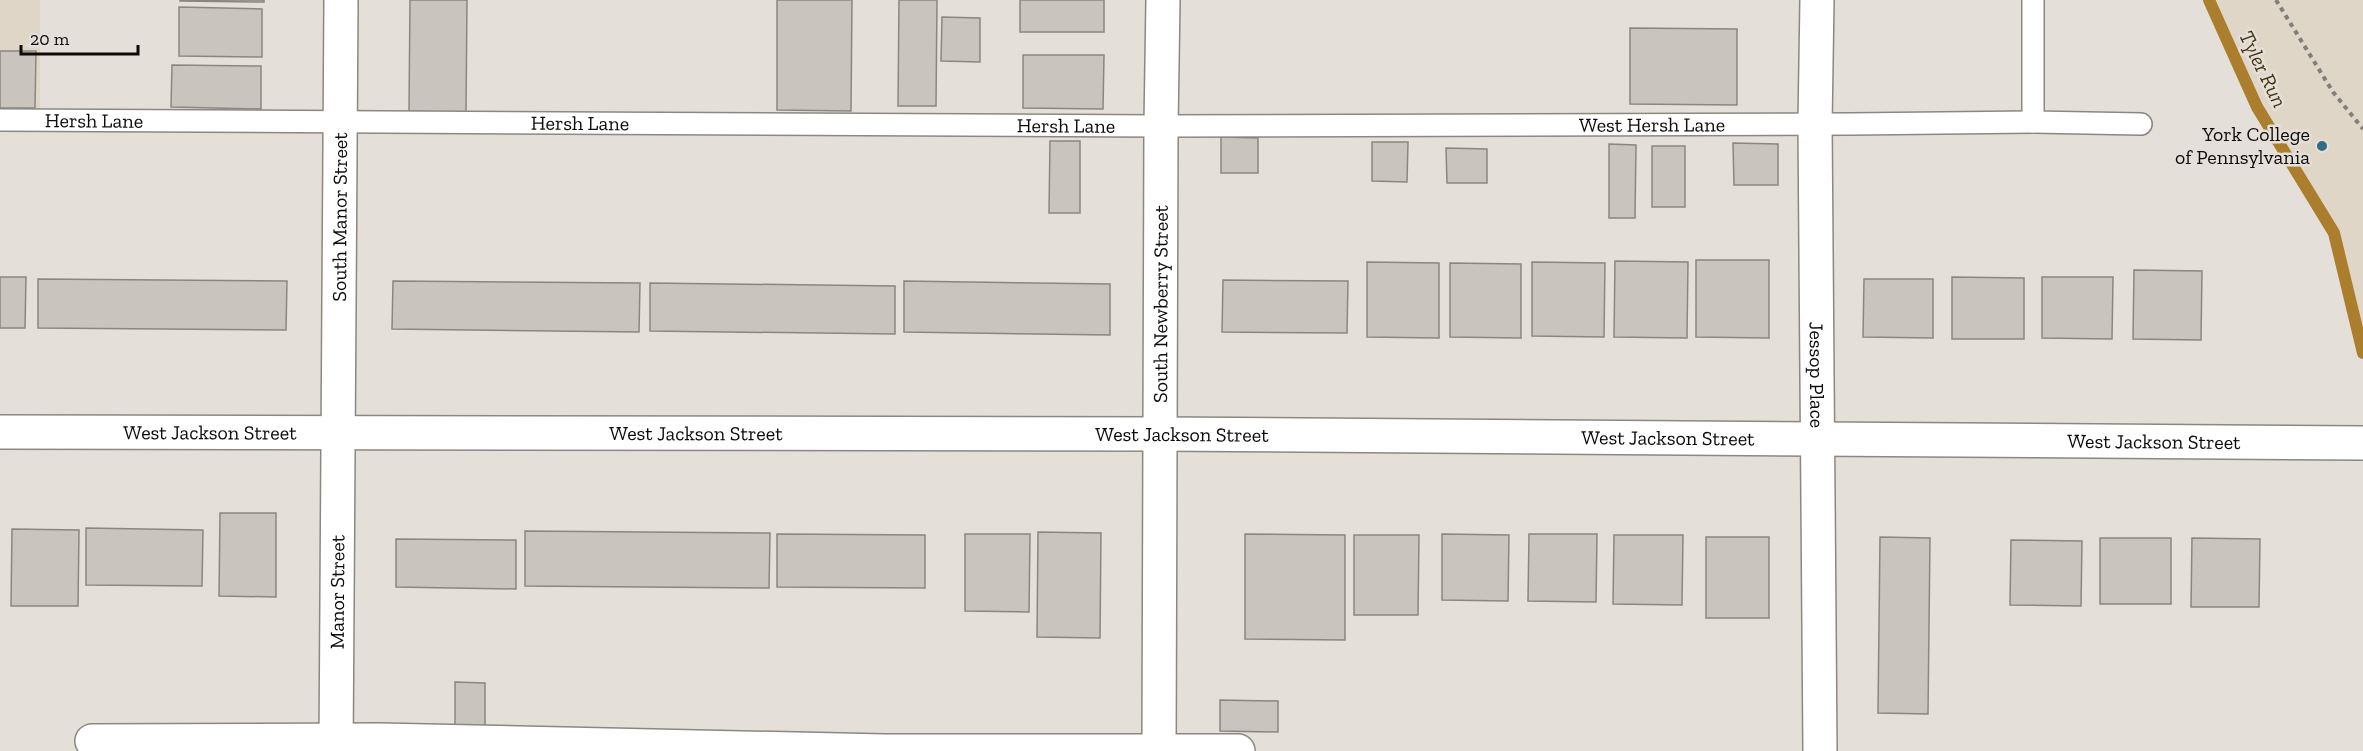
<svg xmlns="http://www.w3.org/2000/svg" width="2363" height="751" font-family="'Zilla Slab',serif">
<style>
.built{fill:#dfd6c8}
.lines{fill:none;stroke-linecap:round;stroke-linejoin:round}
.stream{stroke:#ab7e2d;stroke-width:12}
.building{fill:#c9c4bd;stroke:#8b8780;stroke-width:1.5}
.service-casing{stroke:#8c8781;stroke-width:24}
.minor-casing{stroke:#8c8781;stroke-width:36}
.tertiary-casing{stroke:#8c8781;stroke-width:36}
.path{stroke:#827f7a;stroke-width:4;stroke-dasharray:4.5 4.5;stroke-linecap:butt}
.service{stroke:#fff;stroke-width:21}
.minor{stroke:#fff;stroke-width:33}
.tertiary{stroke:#fff;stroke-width:33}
.poi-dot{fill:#326c85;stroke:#e4dfd8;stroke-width:2}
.labels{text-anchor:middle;stroke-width:5;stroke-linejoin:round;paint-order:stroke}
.street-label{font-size:20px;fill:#0d0b09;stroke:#e4dfd8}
.poi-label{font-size:20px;fill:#0d0b09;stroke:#e4dfd8;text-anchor:end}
.water-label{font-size:21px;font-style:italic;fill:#453210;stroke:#e4dfd8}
</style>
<rect width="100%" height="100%" fill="#e4dfd8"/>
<g class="built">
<polygon points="0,0 40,0 40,112 0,111"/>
<polygon points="2209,0 2363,0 2363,353 2334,233 2257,107"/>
</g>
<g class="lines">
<polyline class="stream" points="2209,0 2257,107 2334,233 2363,353"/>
</g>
<g class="building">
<polygon points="180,0 264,0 264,2 180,1"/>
<polygon points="410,0 467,0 466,113 409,111"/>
<polygon points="777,0 852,0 851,111 777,110"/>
<polygon points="899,0 937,0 936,106 898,106"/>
<rect x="1020" y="0" width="84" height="32"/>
<polygon points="179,7 262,9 262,57 179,56"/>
<polygon points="942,17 980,18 980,62 941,61"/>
<polygon points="1630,28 1737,29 1737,105 1630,104"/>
<polygon points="0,51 36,51 35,108 0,108"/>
<polygon points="1023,55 1104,55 1103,109 1023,108"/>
<polygon points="172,65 261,66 261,109 171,107"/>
<polygon points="1221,137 1258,138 1258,173 1221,173"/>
<polygon points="1050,141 1080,141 1080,213 1049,213"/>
<polygon points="1372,142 1408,142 1407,182 1372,181"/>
<polygon points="1733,143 1778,144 1778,185 1734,185"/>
<polygon points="1609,144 1636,145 1635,218 1609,218"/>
<rect x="1652" y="146" width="33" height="61"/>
<polygon points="1446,148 1487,149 1487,183 1447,183"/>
<polygon points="1696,260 1769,260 1769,338 1696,337"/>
<polygon points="1615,261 1688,262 1687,338 1614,337"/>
<polygon points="1367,262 1439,263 1439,338 1367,337"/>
<polygon points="1532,262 1605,263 1604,337 1532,336"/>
<polygon points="1450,263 1521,264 1521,338 1450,337"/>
<polygon points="2134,270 2202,271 2201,340 2133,339"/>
<polygon points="0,277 26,277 25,328 0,328"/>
<polygon points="1952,277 2024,278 2024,339 1952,339"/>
<polygon points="2042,277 2113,277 2112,339 2042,338"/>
<polygon points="38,279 287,281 286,330 38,328"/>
<polygon points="1864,279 1933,279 1933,338 1863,337"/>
<polygon points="1223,280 1348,281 1347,333 1222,332"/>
<polygon points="393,281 640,283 639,332 392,329"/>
<polygon points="904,281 1110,284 1110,335 904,332"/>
<polygon points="650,283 895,286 895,334 650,331"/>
<polygon points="220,513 276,513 276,597 219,596"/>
<polygon points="86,528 203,530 202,586 86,585"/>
<polygon points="12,529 79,530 78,606 11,606"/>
<polygon points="525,531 770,533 769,588 525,586"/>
<polygon points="1038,532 1101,533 1100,638 1037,637"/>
<polygon points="777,534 925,535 925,588 777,587"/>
<polygon points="965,534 1030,534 1029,612 965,611"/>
<polygon points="1245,534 1345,535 1345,640 1245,639"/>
<polygon points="1442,534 1509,535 1508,601 1442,600"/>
<polygon points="1529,534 1597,534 1596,602 1528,601"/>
<polygon points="1354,535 1419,535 1418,615 1354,615"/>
<polygon points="1614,535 1683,535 1682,605 1613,604"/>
<rect x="1706" y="537" width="63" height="81"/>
<polygon points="1880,537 1930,538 1928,714 1878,713"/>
<rect x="2100" y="538" width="71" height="66"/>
<polygon points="2192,538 2260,539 2259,607 2191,607"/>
<polygon points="396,539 516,540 516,589 396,587"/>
<polygon points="2011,540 2082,541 2081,606 2010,605"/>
<polygon points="455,682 485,683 485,734 455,734"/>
<polygon points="1220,700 1278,701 1278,732 1220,731"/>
</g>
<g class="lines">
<defs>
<g id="service">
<path id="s1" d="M0,120L1161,126L1851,124L2033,122L2141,124"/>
<polyline points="2033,122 2033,0"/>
</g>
<g id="minor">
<path id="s2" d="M1817,0L1815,124L1820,751"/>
<polyline points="92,741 379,740 884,751 1238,751"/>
<path id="s3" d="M336,751L341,0"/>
<path id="s4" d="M1159,751L1161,126L1163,0"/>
</g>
<g id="tertiary">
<path id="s5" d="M0,432L1159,434L2363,443"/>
</g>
</defs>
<use href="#service" class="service-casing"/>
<use href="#minor" class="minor-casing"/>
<use href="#tertiary" class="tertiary-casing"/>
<polyline class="path" points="2276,0 2333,92 2363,129"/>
<use href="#service" class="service"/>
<use href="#minor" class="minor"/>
<use href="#tertiary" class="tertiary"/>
</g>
<circle class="poi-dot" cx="2322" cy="146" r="6"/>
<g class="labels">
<g class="street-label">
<text dy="7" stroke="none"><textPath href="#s1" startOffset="94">Hersh Lane</textPath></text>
<text dy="7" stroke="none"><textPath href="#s1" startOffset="580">Hersh Lane</textPath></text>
<text dy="7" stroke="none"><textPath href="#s1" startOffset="1066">Hersh Lane</textPath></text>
<text dy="7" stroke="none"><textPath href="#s1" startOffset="1652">West Hersh Lane</textPath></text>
<text dy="7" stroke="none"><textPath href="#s3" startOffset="534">South Manor Street</textPath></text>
<text dy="7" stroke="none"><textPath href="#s4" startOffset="447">South Newberry Street</textPath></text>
<text dy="7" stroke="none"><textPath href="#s2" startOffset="375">Jessop Place</textPath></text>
<text dy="7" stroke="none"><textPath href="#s5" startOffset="210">West Jackson Street</textPath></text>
<text dy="7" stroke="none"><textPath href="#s5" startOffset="696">West Jackson Street</textPath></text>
<text dy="7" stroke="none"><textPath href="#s5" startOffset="1182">West Jackson Street</textPath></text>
<text dy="7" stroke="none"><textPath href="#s5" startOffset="1668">West Jackson Street</textPath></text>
<text dy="7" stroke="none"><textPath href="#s5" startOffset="2154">West Jackson Street</textPath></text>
<text dy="7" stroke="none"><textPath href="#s3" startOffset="159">Manor Street</textPath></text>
</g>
<g class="poi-label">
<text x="2310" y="141">York College<tspan x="2310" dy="23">of Pennsylvania</tspan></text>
</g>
<g class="water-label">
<text transform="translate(2263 69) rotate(64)" y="7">Tyler Run</text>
</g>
</g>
<path d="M21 45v9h117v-9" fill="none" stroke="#0d0b09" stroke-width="3"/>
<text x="30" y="45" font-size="18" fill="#0d0b09" stroke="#e4dfd8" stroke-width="4.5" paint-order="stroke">20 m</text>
</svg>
